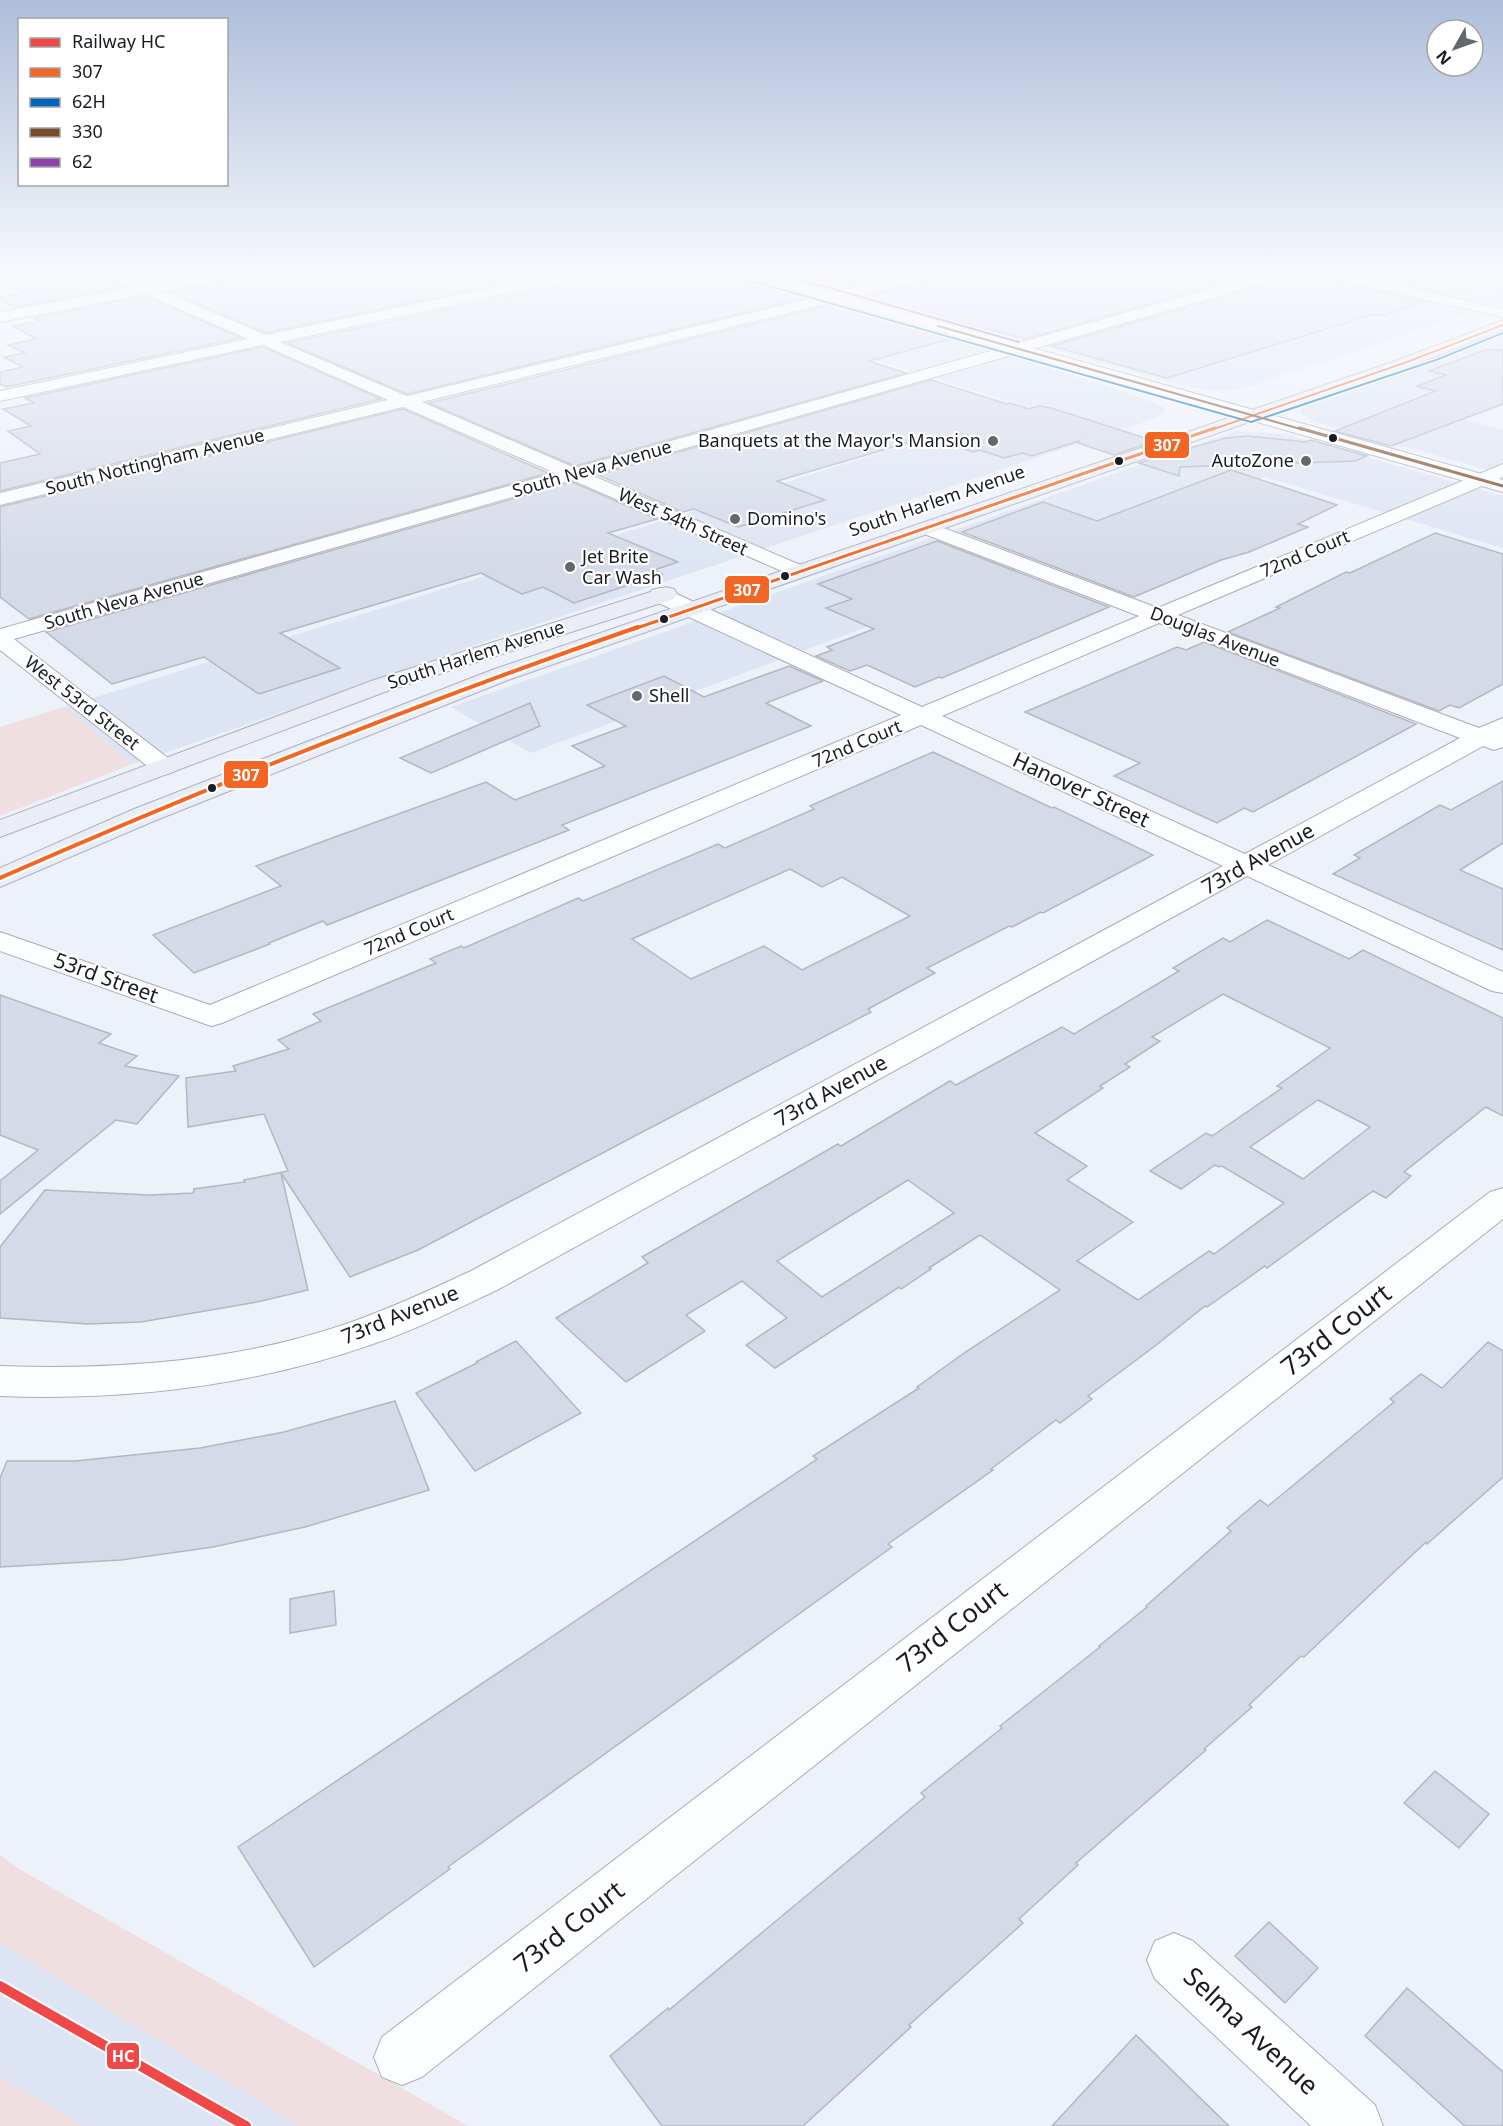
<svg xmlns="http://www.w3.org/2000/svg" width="1503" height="2126" font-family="'Noto Sans',sans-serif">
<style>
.built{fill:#dde4f3}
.green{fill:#f0dfe0}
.building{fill:#d5dae8;stroke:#b4b7bf;stroke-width:1.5;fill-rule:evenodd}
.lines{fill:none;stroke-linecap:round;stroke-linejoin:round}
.minor-casing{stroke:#aaadb5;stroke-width:2}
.secondary-casing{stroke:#aaadb5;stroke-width:2}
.primary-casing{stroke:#acb1c1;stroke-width:2}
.minor{fill:#fcfdfe;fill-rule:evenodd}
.secondary{fill:#fcfdfe;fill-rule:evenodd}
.primary{fill:#eaedf5;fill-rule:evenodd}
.bus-1-far2-casing{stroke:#fff;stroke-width:4.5}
.bus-1-far1-casing{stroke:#fff;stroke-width:6}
.bus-1-casing{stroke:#fff;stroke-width:8}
.bus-2-casing{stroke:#fff;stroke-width:4.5}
.bus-3-far1-casing{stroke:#fff;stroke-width:4.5}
.bus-3-casing{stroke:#fff;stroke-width:6}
.bus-4-casing{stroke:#fff;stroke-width:4.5}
.bus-1-far2{stroke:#f26522;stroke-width:2}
.bus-1-far1{stroke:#f26522;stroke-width:3}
.bus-1{stroke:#f26522;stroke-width:4}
.bus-2{stroke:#0065bd;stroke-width:2}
.bus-3-far1{stroke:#7a4b2a;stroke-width:2}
.bus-3{stroke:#7a4b2a;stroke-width:3}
.bus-4{stroke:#8e44ad;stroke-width:2}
.rail-1-casing{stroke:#fff;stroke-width:14}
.rail-1{stroke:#ee4848;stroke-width:10}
.bus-dot{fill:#191c23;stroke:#fff;stroke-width:2}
.poi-dot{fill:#63676e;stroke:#fff;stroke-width:2}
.labels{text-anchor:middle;stroke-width:4.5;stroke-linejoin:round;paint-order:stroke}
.far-poi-label{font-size:18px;fill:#191c23;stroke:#fff;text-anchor:start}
.far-street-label{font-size:18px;fill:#191c23;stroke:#fff}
.street-label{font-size:21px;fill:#191c23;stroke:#fff}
.near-street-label{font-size:26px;fill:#191c23;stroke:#fff}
.line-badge{stroke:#fff;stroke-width:2}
.badge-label{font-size:16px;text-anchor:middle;font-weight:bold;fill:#fff}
</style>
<rect width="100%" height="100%" fill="#edf1fa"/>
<g class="built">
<polygon points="596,272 718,272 1034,363 1145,399 1163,407 1165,411 1156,418 511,633 133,764 64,707 1028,407"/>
<polygon points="776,272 905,272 1111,327 1139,319 1235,345 1463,272 1503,272 1503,302 1250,386 1232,390 1208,390 1185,386"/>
<polygon points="1503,333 1503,385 1435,412 1503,430 1503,474 1316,422 1301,413 1302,407 1307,404"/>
<polygon points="1236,431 1285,434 1503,496 1503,548 1265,477 531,753 451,707"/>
<polygon points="0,1943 299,2126 84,2126 0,2076"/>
</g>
<g class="green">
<polygon points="64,707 133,764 0,816 0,727"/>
<polygon points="0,1855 21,1870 468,2126 299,2126 0,1943"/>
<polygon points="0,2076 84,2126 0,2126"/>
</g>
<g class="building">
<polygon points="10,272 97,272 124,287 14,307 0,300 0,297 25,293 10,285 30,282"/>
<polygon points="124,272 205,272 148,283"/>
<polygon points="250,272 556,272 266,333 170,292 241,278"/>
<polygon points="627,272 644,272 688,285 737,272 740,277 809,297 407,394 287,343"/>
<polygon points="771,272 890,272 900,275 836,290"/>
<polygon points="949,272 1262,272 1026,339 987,329 980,331 861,297 941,278"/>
<polygon points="1296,272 1311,272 1320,278 1425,302 1382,316 1375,314 1167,378 1052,346 1293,277"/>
<polygon points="1350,272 1499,272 1500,278 1449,294"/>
<polygon points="145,296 241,338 6,387 0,384 0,372 23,367 4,357 25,353 8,345 36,339 13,326 40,321 34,318"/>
<polygon points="835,304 954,338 869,361 906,373 575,466 429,403"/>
<polygon points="263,347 381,399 0,491 0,463 40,454 8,431 31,426 3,409 34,403 25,398"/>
<polygon points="1485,350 1503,350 1503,404 1391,446 1335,431 1436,391 1417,386 1446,375 1429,371"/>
<polygon points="931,380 1007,404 1010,403 1029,409 1039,406 1051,408 1155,441 1114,455 1078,443 1079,441 1032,456 1022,453 1004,458 980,450 973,452 932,438 917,440 777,481 825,500 738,527 694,509 683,512 598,475"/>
<polygon points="403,409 548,473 29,619 0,597 0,507"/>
<polygon points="1248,436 1305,442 1311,440 1367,456 1355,461 1180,467 1179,476 1139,463 1179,449 1183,450 1226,438"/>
<polygon points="1231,470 1337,505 1298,524 1308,527 1249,552 1221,560 1134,597 962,532 1043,502 1097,521"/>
<polygon points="572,482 657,519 608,533 678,562 654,570 662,574 574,603 543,587 522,594 481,573 280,633 340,668 259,694 204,657 112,684 46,632"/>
<polygon points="1435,533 1503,554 1503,684 1459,708 1450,705 1439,711 1228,632 1280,608 1276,607 1346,572 1350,573"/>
<polygon points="937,541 1109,607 942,678 939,677 915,687 867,665 850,671 816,656 832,650 827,647 874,629 826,608 852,599 818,584"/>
<polygon points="1204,642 1416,724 1253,812 1244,808 1217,823 1114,776 1140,763 1025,712 1177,647 1186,650"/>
<polygon points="789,666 823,681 766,703 811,726 562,825 569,830 327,925 323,921 269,943 270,944 194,973 153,935 281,886 256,866 324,841 486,782 515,800 605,766 572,746 626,726 587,705 664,676 704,697"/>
<polygon points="530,703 540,726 431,773 400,758"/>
<path d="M933,752L1052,808L1054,807L1153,855L1043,913L1041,912L1012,927L1009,926L927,968L935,973L868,1009L871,1012L418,1250L350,1277L281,1173L308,1290L257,1302L141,1322L88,1324L0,1318V1247L45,1190L150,1195L193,1193L194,1189L245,1182L244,1180L288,1171L264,1114L188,1127L186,1078L236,1071L233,1066L289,1049L278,1040L321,1021L313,1014L436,963L430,959L461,946L464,948L578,898L583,901L718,844L725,848L814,809L810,806ZM790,869L822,887L842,877L910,916L802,970L764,946L691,979L632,939Z"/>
<polygon points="1503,781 1503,843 1460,870 1503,889 1503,950 1333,874 1360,858 1354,855 1440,805 1451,810"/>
<path d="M1267,920L1349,959L1363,950L1503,1018V1116L1486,1107L1404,1172L1411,1176L1386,1198L1373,1191L1267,1268L1265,1266L1207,1307L1205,1306L1155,1346L1088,1396L1092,1399L1060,1423L1056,1420L991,1469L993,1470L888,1544L892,1547L448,1867L450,1869L314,1967L238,1847L817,1459L813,1456L919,1388L917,1387L967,1351L1060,1290L980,1235L929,1268L931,1269L901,1289L899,1287L775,1368L746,1345L787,1318L742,1281L686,1315L705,1331L626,1382L556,1318L648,1263L642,1257L838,1144L841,1146L950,1081L956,1085L1062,1027L1074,1034L1179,971L1173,968L1223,938L1230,942ZM1223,994L1330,1048L1277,1086L1282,1088L1212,1136L1206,1133L1150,1171L1181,1189L1215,1165L1219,1167L1222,1166L1284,1203L1214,1254L1209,1251L1138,1300L1077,1261L1133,1222L1067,1180L1087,1166L1035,1133L1103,1088L1100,1086L1130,1067L1125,1064L1160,1041L1152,1037ZM1318,1100L1370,1127L1303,1179L1250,1147ZM908,1180L954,1213L822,1297L777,1261Z"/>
<polygon points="0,995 111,1034 99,1043 137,1056 125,1066 179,1076 137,1124 116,1120 0,1214 0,1181 38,1150 0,1135"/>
<polygon points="516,1341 581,1413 475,1471 416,1393 477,1363 476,1362"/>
<polygon points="1488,1342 1503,1351 1503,1477 1427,1544 1426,1542 1304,1657 1301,1656 1249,1705 1252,1707 1204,1749 1206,1750 1076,1863 1078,1865 1019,1919 1023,1923 909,2025 911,2027 803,2126 662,2126 610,2056 668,2008 669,2010 925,1797 921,1793 1002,1728 1000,1726 1100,1647 1099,1646 1147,1607 1146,1606 1231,1531 1227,1528 1260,1500 1268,1506 1394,1402 1390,1399 1421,1374 1442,1388"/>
<polygon points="395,1401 429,1490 305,1527 213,1547 121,1560 0,1567 0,1478 7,1461 75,1461 200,1448 284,1432"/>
<polygon points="334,1591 336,1625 290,1633 290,1599"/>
<polygon points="1435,1771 1489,1814 1459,1848 1404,1803"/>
<polygon points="1269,1922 1318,1968 1285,2003 1235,1956"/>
<polygon points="1407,1988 1503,2072 1503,2126 1465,2126 1365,2036"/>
<polygon points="1136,2035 1193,2091 1229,2126 1052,2126"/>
</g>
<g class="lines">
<defs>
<g id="minor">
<polygon points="99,272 118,272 148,285 218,272 248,272 241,276 162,291 266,335 568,272 596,272 589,276 280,342 407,396 922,272 947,272 940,276 422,402 575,468 1271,272 1294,272 1292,275 591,475 805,567 809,571 805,575 798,577 791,575 572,480 14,639 173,762 177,767 173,772 164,775 155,772 0,650 0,629 555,473 403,407 0,505 0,493 388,400 263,345 0,401 0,391 248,339 145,294 0,322 0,312 131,288"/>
<polygon points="1313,272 1339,272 1503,309 1503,317 1320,276"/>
<path d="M1503,464V477L1178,615L1479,728L1503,718V747L1494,750L1483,746L1268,865L1503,972V993L1492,991L1247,876L499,1289C457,1309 416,1330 373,1344C253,1386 127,1401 0,1396V1366C116,1370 235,1362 346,1324C389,1309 430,1290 471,1271L1223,866L921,725L222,1023L211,1026L0,951V932L210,1005L901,715L652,600L649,595L652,590L660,588L668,590L922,707L1139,616L919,532L916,528L919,524H933L1158,608ZM1159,623L1460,738L1245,854L942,716Z"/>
<polygon points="1503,1188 1503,1219 422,2077 402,2085 382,2077 374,2057 382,2037 1490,1192"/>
<polygon points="1174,1933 1193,1941 1375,2105 1383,2126 1311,2126 1155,1979 1147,1960 1155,1941"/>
</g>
<polygon id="secondary" points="739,272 762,272 1503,480 1503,492 741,275"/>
<g id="primary">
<polygon points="1503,320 1503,330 1413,365 508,680 154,821 0,887 0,868 134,809 492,670 1401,359"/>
<polygon points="666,587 674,589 677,594 674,599 390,690 0,837 0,820 374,680"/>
</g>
</defs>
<use href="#minor" class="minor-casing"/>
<use href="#secondary" class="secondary-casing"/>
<use href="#primary" class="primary-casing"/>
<use href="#minor" class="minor"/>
<use href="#secondary" class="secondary"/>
<use href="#primary" class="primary"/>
<defs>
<polyline id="bus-1-far2" points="1211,430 1407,362 1503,325"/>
<polyline id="bus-1-far1" points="634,629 1215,428"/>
<path id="bus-1" d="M0,878C209,786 422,702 638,627"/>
<polyline id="bus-2" points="744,279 1251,422 1436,360 1503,333"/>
<polyline id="bus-3-far1" points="938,326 1304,430"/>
<polyline id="bus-3" points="1299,428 1503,486"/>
<polyline id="bus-4" points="774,272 1019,342"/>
</defs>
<use href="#bus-1-far2" class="bus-1-far2-casing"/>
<use href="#bus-1-far1" class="bus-1-far1-casing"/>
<use href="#bus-1" class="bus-1-casing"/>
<use href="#bus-2" class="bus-2-casing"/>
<use href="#bus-3-far1" class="bus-3-far1-casing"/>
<use href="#bus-3" class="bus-3-casing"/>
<use href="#bus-4" class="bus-4-casing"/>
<use href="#bus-1-far2" class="bus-1-far2"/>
<use href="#bus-1-far1" class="bus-1-far1"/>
<use href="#bus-1" class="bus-1"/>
<use href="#bus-2" class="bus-2"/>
<use href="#bus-3-far1" class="bus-3-far1"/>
<use href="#bus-3" class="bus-3"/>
<use href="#bus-4" class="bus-4"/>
<defs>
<polyline id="rail-1" points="0,1986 246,2126"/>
</defs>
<use href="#rail-1" class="rail-1-casing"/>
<use href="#rail-1" class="rail-1"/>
</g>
<linearGradient id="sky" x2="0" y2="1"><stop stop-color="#aebeda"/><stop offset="0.48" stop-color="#f7f9fd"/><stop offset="1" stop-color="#f7f9fd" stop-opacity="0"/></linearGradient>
<rect width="1503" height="570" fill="url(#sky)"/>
<g class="bus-dot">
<circle cx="1333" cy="438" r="5"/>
<circle cx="1119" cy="461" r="5"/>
<circle cx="785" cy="576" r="5"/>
<circle cx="664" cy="619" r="5"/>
<circle cx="212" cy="788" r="5"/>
</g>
<g class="poi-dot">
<circle cx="993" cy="441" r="6"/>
<circle cx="1306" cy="461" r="6"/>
<circle cx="735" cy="519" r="6"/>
<circle cx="570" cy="567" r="6"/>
<circle cx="637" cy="696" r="6"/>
</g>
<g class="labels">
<g class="far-poi-label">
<text x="981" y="447" text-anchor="end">Banquets at the Mayor's Mansion</text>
<text x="1294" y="467" text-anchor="end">AutoZone</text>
<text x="747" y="525">Domino's</text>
<text x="582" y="563">Jet Brite<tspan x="582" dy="21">Car Wash</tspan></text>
<text x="649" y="702">Shell</text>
</g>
<g class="far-street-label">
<text transform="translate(155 462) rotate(-14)" y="6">South Nottingham Avenue</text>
<text transform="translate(592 469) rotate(-16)" y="6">South Neva Avenue</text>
<text transform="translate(937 501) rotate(-19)" y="6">South Harlem Avenue</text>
<text transform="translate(683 522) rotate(24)" y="6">West 54th Street</text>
<text transform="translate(1305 554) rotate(-23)" y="6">72nd Court</text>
<text transform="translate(124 601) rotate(-16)" y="6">South Neva Avenue</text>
<text transform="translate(1215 637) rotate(21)" y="6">Douglas Avenue</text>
<text transform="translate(476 655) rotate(-18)" y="6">South Harlem Avenue</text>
<text transform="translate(82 703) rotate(38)" y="6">West 53rd Street</text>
<text transform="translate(857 744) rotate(-23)" y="6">72nd Court</text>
<text transform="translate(409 932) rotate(-23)" y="6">72nd Court</text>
</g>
<g class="street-label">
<text transform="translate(1081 790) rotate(25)" y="7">Hanover Street</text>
<text transform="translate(1258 859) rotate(-29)" y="7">73rd Avenue</text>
<text transform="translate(106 978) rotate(20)" y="7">53rd Street</text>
<text transform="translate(831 1091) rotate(-29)" y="7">73rd Avenue</text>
<text transform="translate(400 1315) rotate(-22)" y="7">73rd Avenue</text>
</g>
<g class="near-street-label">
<text transform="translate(1336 1330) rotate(-38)" y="9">73rd Court</text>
<text transform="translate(952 1627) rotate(-38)" y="9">73rd Court</text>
<text transform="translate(569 1927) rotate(-38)" y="9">73rd Court</text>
<text transform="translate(1251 2031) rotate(43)" y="9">Selma Avenue</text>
</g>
</g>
<g class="line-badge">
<rect x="1144" y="431" width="46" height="28" rx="6" fill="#f26522"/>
<rect x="724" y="575" width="46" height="29" rx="6" fill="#f26522"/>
<rect x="223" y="760" width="46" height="29" rx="6" fill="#f26522"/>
<rect x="106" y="2042" width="34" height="28" rx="6" fill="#ee4848"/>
</g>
<g class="badge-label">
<text x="1167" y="451">307</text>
<text x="747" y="596">307</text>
<text x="246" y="781">307</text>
<text x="123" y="2062">HC</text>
</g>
<rect x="18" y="18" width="210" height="168" fill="#ffffff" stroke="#a3a4a7" stroke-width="1.5"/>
<rect x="30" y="38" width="30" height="9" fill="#ee4848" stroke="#a3a4a7" stroke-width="1.5"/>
<text x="72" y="48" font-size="18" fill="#191c23">Railway HC</text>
<rect x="30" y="68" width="30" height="9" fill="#f26522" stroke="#a3a4a7" stroke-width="1.5"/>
<text x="72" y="78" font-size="18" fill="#191c23">307</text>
<rect x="30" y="98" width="30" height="9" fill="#0065bd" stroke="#a3a4a7" stroke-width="1.5"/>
<text x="72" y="108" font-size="18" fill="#191c23">62H</text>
<rect x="30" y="128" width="30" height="9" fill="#7a4b2a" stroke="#a3a4a7" stroke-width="1.5"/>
<text x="72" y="138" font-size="18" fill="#191c23">330</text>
<rect x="30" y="158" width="30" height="9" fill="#8e44ad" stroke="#a3a4a7" stroke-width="1.5"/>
<text x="72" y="168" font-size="18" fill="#191c23">62</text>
<g transform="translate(1455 48) rotate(230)"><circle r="28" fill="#ffffff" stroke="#a3a4a7" stroke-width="1.5"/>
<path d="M0-4.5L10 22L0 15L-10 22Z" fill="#63676e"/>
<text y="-9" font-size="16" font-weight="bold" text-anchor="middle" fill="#191c23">N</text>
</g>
</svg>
